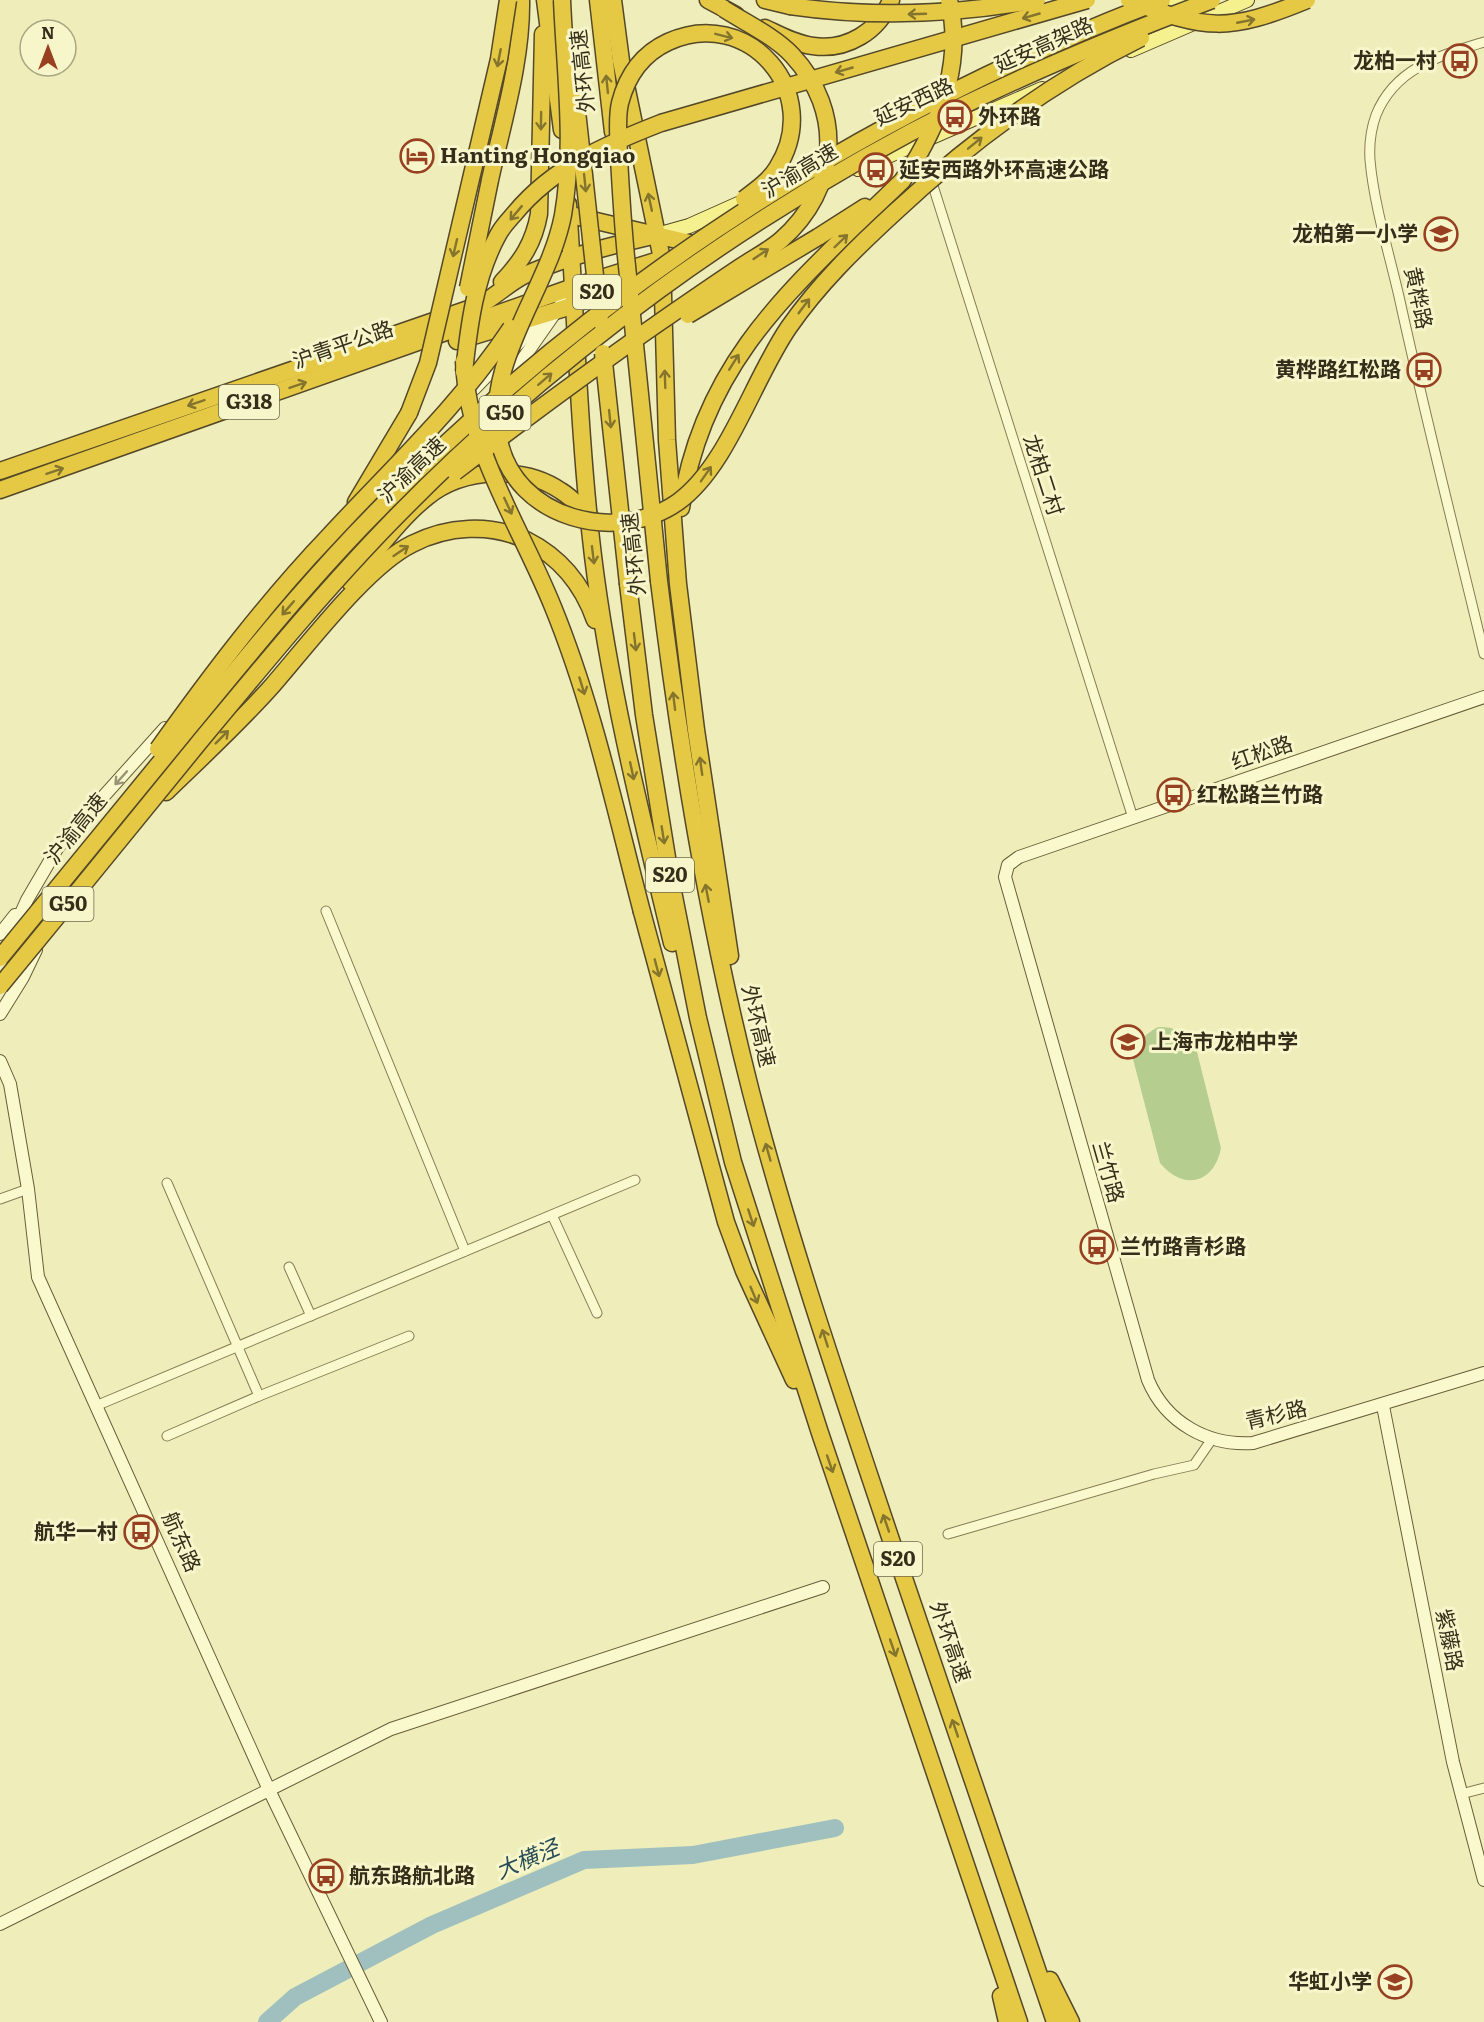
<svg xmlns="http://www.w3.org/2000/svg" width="1484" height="2022" font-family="Literata,'Noto Sans SC',serif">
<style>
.green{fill:#b5cd8f}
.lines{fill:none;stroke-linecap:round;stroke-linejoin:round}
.river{stroke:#9fc0bf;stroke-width:18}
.street-casing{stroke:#877c54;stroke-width:11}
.secondary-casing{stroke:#685d38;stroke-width:14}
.primary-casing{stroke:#544829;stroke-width:16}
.highway-casing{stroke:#544829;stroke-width:19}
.street{stroke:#faf9ce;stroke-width:9}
.secondary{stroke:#faf9ce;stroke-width:12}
.primary{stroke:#f6f18f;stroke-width:14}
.highway{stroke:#e5c945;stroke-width:16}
.highway-bridge-casing{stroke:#544829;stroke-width:19;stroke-linecap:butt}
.highway-bridge{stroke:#e5c945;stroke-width:16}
.oneway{stroke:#84742d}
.oneway2{stroke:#989474}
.labels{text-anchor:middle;stroke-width:6;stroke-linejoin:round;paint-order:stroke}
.shield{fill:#f7f6ca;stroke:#6f6a4f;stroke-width:1.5}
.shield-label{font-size:20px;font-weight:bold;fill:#352e1a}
.street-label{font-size:21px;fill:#352e1a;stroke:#f7f6ca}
.poi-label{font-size:21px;font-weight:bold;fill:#352e1a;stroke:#f7f6ca;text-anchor:start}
.water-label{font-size:22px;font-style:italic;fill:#284d56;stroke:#f7f6ca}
</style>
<rect width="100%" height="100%" fill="#efeeba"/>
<path class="green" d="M1158,1027C1175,1027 1183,1031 1195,1044L1221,1148C1214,1184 1183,1191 1160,1163L1133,1059C1137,1043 1143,1035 1158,1027Z"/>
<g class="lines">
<polyline class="river" points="267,2022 295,1997 432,1925 584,1860 693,1855 835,1828"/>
<defs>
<g id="street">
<path d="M1484,42C1439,56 1395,68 1376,115C1371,129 1369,145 1370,160C1374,206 1390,256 1400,301C1426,420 1456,537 1484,654"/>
<polyline points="922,151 1133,818"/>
<polyline points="326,911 465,1251"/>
<polyline points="167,1183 259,1396 167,1436"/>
<polyline points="0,1199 28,1189"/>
<polyline points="552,1215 597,1313"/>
<polyline points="289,1267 311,1316"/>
<polyline points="259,1396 409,1336"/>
<polyline points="98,1405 635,1180"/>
<polyline points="948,1534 1154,1474 1194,1465 1212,1439"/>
<polyline points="1461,1794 1484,1788"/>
</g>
<g id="secondary">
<polyline points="504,386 573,287"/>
<polyline points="474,389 547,314"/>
<polyline points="366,537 409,490"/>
<path d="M1484,697L1019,857L1008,865L1005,877L1148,1380C1166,1423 1208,1446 1253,1443L1484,1373"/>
<polyline points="109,842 139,804"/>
<polyline points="0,934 15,915"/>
<polyline points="9,940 27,900 58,847 165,728"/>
<polyline points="0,1014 23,977 36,950"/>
<polyline points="0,1061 10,1084 28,1189 38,1277 270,1792 381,2022"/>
<polyline points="1383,1406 1453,1762 1484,1880"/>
<polyline points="0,1924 391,1729 823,1587"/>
</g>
<g id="primary">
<polyline points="1154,14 1185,0"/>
<polyline points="1131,50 1247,0"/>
<polyline points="858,169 1042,89"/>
<polyline points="657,235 689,226 754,197"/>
<polyline points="575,305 630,287"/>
</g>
<g id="highway">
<polyline points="545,0 562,130"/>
<polyline points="598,0 613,132"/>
<polyline points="613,0 621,61 662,259 667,440 678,584 696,730 730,956"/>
<polyline points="708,0 736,15"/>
<polyline points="765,0 790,6"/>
<path d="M765,28C780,35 796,44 813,46C847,51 879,31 891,0"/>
<path d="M490,180C503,121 522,60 521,0"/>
<path d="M568,204C576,321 579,440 593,556C609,686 641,815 672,943"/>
<polyline points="575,216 694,244"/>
<polyline points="818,237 865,207"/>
<path d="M502,282C522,261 534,242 539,214L543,34"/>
<polyline points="457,341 575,305"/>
<path d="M0,471L480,305C496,296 511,281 527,274C569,256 613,245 657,235"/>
<polyline points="0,490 573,287 662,259"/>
<polyline points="356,502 409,413"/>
<path d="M681,508C703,357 800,281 902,181L912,166"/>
<path d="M659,581C680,753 708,924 751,1092C790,1242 841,1390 890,1537C945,1699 1000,1860 1055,2022"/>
<path d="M350,582C375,554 398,520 427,497C463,468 523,465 561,491C571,497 580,507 589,515"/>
<polyline points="628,584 644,715 670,876 698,1018 733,1162 820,1433 1019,2022"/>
<path d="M166,792C202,757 239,723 272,686C307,646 367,566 412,544C447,526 490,523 526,540C560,557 582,583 595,620"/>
<polyline points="642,912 726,1222 744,1271 794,1380"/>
<polyline points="1050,1980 1071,2022"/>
<polyline points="1001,1996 1007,2022"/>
</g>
</defs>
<use href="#street" class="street-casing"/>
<use href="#secondary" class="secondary-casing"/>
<use href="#primary" class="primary-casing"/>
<use href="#highway" class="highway-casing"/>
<use href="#street" class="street"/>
<use href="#secondary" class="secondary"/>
<use href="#primary" class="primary"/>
<use href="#highway" class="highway"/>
<defs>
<g id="highway-bridge">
<path d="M562,0C565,71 575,145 563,215C549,289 483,361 499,440C515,519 617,545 678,502C728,466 753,379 789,327C819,284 855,249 894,213C968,144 1049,83 1141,38"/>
<path d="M1129,0C1206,31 1229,32 1307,0"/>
<path d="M790,6C873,18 954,15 1037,0"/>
<polyline points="576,102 600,321"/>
<path d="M912,166C943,115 963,60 949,0"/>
<polyline points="468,288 490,180"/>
<polyline points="688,315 818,237"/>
<polyline points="603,353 628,584"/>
<path d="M464,361C467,449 521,527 553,607C593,705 615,809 642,912"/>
<path d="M464,372C469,325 475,277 498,235C502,227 509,220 515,213C553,167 607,144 661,123L1087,0"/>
<polyline points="409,413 428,363 499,59 508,0"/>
<path d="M455,472C521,422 588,372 657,324C683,306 709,288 736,270C750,260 767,252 781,240C839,189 845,112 792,55C774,36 746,23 724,9"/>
<path d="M659,581C648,476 637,371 627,266C623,230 621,194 619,158C619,141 616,120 620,103C627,76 642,54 668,42C748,5 825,93 777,168C769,181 756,190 744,199"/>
<path d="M158,749C211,675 266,602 329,536C391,469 460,405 511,328"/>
<path d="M0,958C63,880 127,803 190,726C252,651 313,575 382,506C602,282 868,112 1162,0"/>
<path d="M0,986C66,906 132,825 197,745C260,669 322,593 391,522C555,353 751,211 962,106C1044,66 1127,32 1212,0"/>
</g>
</defs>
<use href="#highway-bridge" class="highway-bridge-casing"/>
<use href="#highway-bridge" class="highway-bridge"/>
</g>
<defs><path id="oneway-shaft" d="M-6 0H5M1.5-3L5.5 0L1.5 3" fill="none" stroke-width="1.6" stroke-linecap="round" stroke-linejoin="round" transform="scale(1.5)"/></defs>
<g class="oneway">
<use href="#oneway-shaft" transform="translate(917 14) rotate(178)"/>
<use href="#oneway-shaft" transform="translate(1031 16) rotate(164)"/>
<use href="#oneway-shaft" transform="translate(1246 21) rotate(-11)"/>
<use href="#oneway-shaft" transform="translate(724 36) rotate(14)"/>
<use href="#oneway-shaft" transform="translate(499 58) rotate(101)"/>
<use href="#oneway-shaft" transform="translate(844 70) rotate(164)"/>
<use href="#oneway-shaft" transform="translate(607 84) rotate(-96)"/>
<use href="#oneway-shaft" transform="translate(541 121) rotate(91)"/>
<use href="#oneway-shaft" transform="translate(975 143) rotate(-39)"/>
<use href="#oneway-shaft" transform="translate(585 183) rotate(84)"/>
<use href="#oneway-shaft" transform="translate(650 202) rotate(-102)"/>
<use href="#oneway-shaft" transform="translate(516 213) rotate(130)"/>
<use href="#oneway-shaft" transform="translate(841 241) rotate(-44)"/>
<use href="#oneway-shaft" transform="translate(455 248) rotate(103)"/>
<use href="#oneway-shaft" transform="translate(761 254) rotate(-34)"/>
<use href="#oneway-shaft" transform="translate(804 306) rotate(-53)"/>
<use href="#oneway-shaft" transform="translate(734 362) rotate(-58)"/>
<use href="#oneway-shaft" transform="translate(545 379) rotate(-41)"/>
<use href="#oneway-shaft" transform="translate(665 379) rotate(-92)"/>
<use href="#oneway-shaft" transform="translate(298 385) rotate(-19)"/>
<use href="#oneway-shaft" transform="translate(196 403) rotate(161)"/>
<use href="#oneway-shaft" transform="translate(610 419) rotate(84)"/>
<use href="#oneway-shaft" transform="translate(55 471) rotate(-19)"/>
<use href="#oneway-shaft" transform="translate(706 474) rotate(-55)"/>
<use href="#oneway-shaft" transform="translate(508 506) rotate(65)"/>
<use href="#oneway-shaft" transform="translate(401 551) rotate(-34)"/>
<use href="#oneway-shaft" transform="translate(593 555) rotate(83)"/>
<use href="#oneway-shaft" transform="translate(288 608) rotate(131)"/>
<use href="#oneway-shaft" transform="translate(635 642) rotate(83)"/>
<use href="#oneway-shaft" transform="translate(582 686) rotate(73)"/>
<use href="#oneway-shaft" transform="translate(674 701) rotate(-97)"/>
<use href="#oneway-shaft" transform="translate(222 737) rotate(-45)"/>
<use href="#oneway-shaft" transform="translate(701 766) rotate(-98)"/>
<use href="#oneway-shaft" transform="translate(632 771) rotate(78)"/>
<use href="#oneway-shaft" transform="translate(663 835) rotate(81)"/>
<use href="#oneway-shaft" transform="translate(707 893) rotate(-101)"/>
<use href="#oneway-shaft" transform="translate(657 968) rotate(75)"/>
<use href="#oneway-shaft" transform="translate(768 1152) rotate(-106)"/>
<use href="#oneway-shaft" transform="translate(751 1218) rotate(72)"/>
<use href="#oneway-shaft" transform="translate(754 1295) rotate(67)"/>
<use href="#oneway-shaft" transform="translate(825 1338) rotate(-108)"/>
<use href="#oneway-shaft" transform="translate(830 1464) rotate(71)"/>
<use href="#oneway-shaft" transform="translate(886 1523) rotate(-109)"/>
<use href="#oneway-shaft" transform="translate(893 1648) rotate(71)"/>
<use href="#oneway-shaft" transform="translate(955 1728) rotate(-109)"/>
</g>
<use class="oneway2" href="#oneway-shaft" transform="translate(121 778) rotate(132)"/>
<defs>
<symbol id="bus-ring" viewBox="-11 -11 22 22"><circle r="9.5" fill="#f7f6ca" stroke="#984022" stroke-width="1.5"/><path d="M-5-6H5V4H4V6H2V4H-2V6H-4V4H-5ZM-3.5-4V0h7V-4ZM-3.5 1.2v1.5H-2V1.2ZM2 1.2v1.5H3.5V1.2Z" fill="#984022"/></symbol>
<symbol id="hotel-ring" viewBox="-11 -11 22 22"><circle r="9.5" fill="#f7f6ca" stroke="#984022" stroke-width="1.5"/><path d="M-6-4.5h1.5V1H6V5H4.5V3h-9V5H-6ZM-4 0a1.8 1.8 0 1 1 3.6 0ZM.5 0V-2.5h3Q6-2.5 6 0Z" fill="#984022"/></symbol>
<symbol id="school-ring" viewBox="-11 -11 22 22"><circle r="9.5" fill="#f7f6ca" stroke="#984022" stroke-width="1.5"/><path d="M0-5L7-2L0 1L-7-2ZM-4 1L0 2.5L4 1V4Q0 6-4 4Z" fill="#984022"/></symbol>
</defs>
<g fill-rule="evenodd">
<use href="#bus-ring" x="1441" y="42" width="38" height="38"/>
<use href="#bus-ring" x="936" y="98" width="38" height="38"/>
<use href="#hotel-ring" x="398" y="137" width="38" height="38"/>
<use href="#bus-ring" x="857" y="151" width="38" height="38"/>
<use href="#school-ring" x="1422" y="215" width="38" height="38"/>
<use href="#bus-ring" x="1405" y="351" width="38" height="38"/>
<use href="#bus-ring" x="1155" y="776" width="38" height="38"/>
<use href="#school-ring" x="1109" y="1023" width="38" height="38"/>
<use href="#bus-ring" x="1078" y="1228" width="38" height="38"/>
<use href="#bus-ring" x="122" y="1513" width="38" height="38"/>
<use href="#bus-ring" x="307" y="1857" width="38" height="38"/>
<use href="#school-ring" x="1376" y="1963" width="38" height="38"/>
</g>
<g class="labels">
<g class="shield">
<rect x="573" y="275" width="48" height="34" rx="4.5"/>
<rect x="219" y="385" width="60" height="34" rx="4.5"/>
<rect x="479.5" y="396" width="51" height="34" rx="4.5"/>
<rect x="646" y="858" width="48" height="34" rx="4.5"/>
<rect x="42.5" y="887" width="51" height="34" rx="4.5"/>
<rect x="874" y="1542" width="48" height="34" rx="4.5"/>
</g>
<g class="shield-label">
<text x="597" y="299">S20</text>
<text x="249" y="409">G318</text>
<text x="505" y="420">G50</text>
<text x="670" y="882">S20</text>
<text x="68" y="911">G50</text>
<text x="898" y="1566">S20</text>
</g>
<g class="street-label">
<text transform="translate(1044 45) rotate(-24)" y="7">延安高架路</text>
<text transform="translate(583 71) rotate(-96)" y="7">外环高速</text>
<text transform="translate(914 102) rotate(-25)" y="7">延安西路</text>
<text transform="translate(800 171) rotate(-31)" y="7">沪渝高速</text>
<text transform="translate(1418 298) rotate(78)" y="7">黄桦路</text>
<text transform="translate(343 345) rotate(-19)" y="7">沪青平公路</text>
<text transform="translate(412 470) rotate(-44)" y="7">沪渝高速</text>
<text transform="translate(1043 475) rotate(72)" y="7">龙柏二村</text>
<text transform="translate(634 554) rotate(-96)" y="7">外环高速</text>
<text transform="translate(1262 753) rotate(-19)" y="7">红松路</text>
<text transform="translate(76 829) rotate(-51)" y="7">沪渝高速</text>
<text transform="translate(758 1026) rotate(77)" y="7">外环高速</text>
<text transform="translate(1108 1172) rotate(74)" y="7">兰竹路</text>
<text transform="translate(1276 1415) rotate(-13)" y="7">青杉路</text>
<text transform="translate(181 1542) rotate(66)" y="7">航东路</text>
<text transform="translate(1449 1640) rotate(79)" y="7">紫藤路</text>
<text transform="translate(950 1642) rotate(71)" y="7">外环高速</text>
</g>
<g class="poi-label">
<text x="1437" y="68" text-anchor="end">龙柏一村</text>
<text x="978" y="124">外环路</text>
<text x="440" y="163">Hanting Hongqiao</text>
<text x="899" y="177">延安西路外环高速公路</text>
<text x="1418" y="241" text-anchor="end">龙柏第一小学</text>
<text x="1401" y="377" text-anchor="end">黄桦路红松路</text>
<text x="1197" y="802">红松路兰竹路</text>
<text x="1151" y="1049">上海市龙柏中学</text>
<text x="1120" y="1254">兰竹路青杉路</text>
<text x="118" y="1539" text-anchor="end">航华一村</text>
<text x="349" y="1883">航东路航北路</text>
<text x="1372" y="1989" text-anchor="end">华虹小学</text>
</g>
<g class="water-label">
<text transform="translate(527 1859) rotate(-23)" y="8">大横泾</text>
</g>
</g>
<g transform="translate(48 48)"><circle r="28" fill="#f7f6ca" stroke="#a9a684" stroke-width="1.5"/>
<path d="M0-4.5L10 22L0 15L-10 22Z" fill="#984022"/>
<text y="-9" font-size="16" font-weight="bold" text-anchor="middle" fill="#352e1a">N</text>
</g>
</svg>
